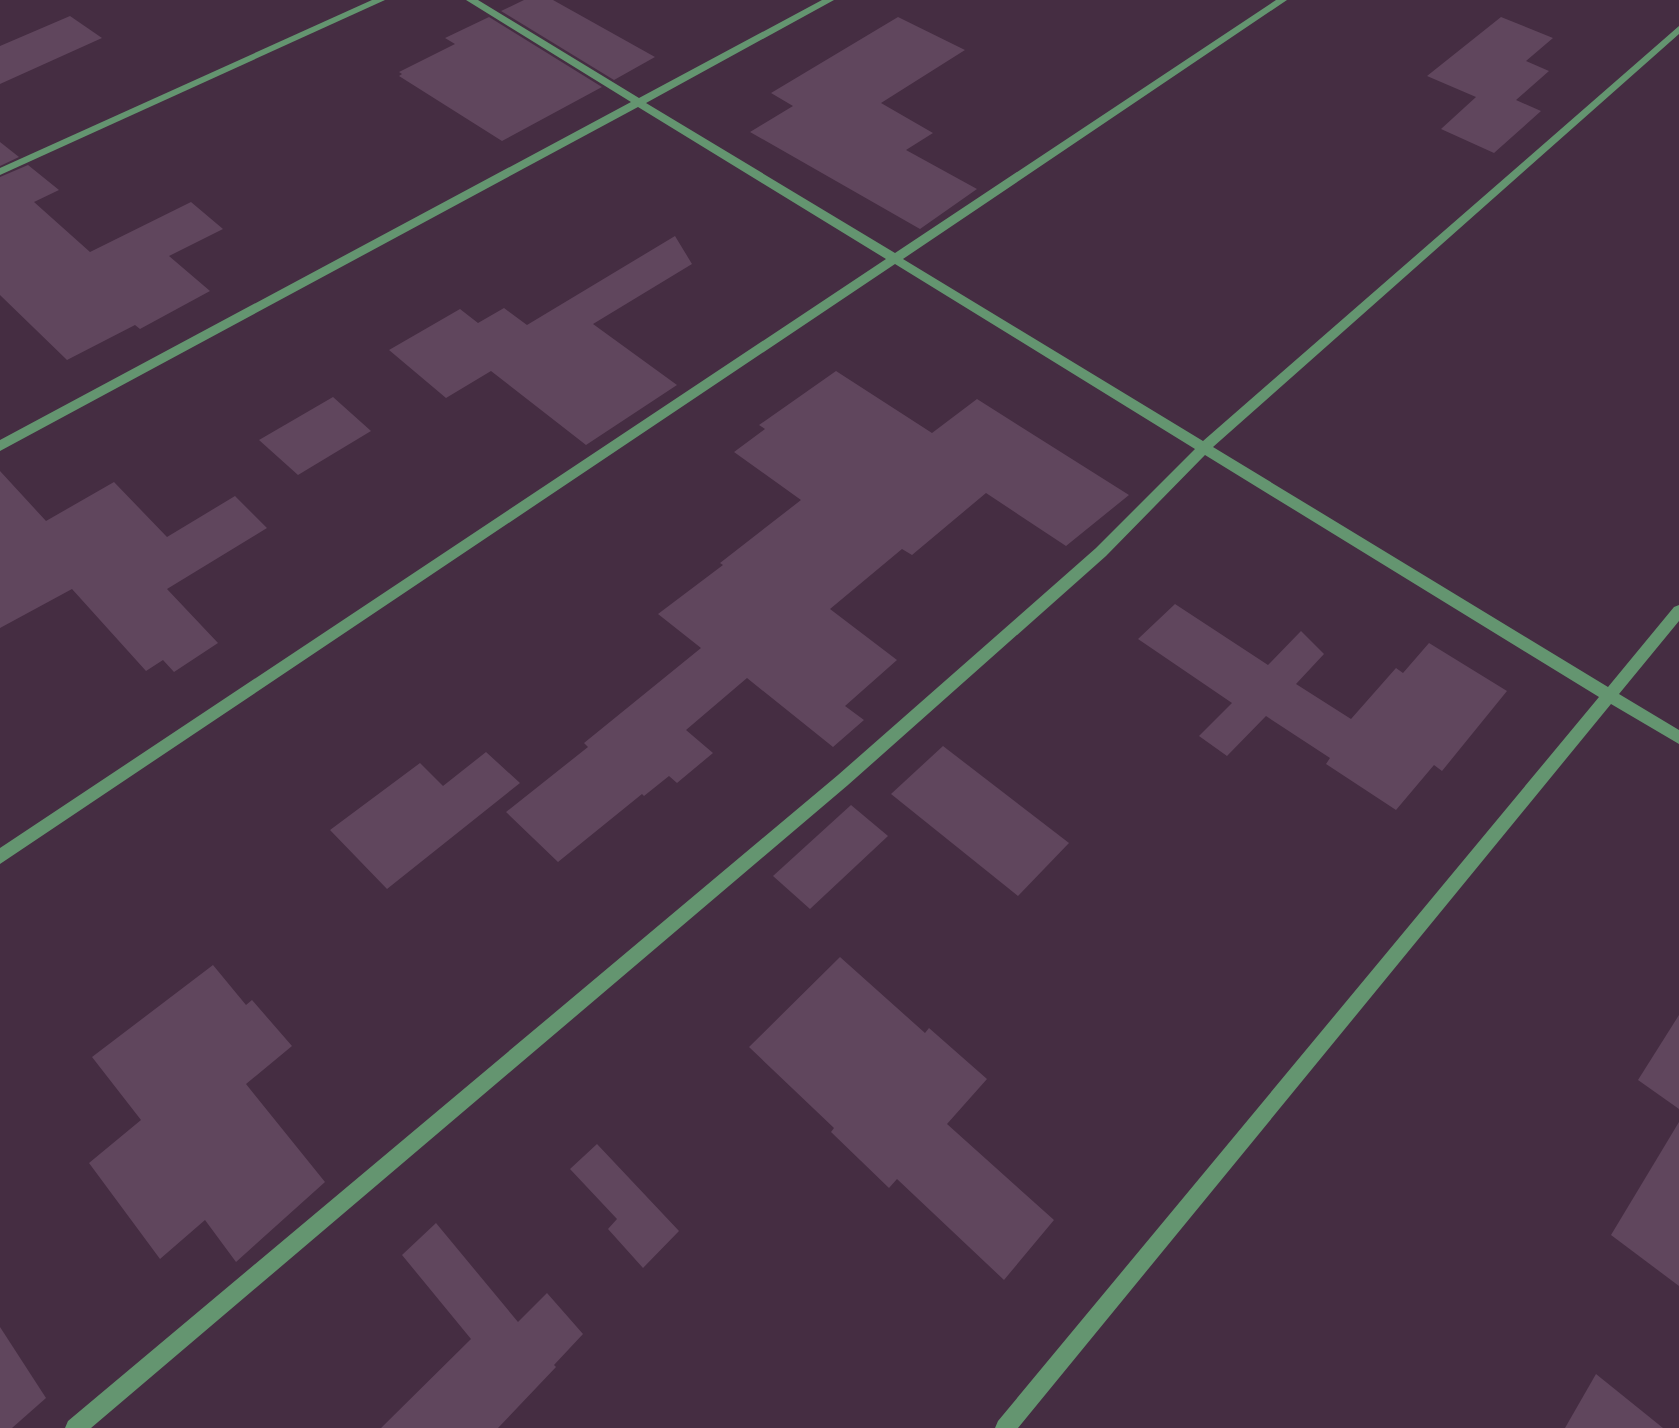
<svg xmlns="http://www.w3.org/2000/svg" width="1679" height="1428" font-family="'IBM Plex Serif',serif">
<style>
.building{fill:#60465d}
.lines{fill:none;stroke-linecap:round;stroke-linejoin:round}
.minor{fill:#649570;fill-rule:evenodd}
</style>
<rect width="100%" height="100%" fill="#452d42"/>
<g class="building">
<polygon points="524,0 553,0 655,57 614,80 501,11"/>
<polygon points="70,16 102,38 0,84 0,46"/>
<polygon points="489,17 602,87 502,141 399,76 402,74 399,72 455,44 445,38"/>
<polygon points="898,17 965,50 881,103 933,133 906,150 977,189 920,229 750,132 793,106 771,93"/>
<polygon points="1501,17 1553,38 1526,61 1549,71 1516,100 1541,111 1494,153 1441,129 1476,97 1427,76"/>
<polygon points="0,142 19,157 0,166"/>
<polygon points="28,165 59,190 34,202 90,252 191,202 223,229 169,256 210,291 140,329 135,325 67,360 0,295 0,177"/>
<polygon points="675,236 692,264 593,324 677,385 586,445 491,371 446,398 389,350 460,309 478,323 504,308 527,325"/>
<polygon points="836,371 932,433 977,399 1129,495 1066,546 986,493 912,555 902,549 830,609 897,660 845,706 864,720 833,747 747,678 686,730 713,753 677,783 669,776 644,796 642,794 558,862 506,812 588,747 584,743 701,648 658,614 723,565 720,563 801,500 734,452 765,429 759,425"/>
<polygon points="333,397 371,431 298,475 259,440"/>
<polygon points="0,471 46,521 114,482 167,537 235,496 267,528 167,589 218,643 174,672 163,660 146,671 72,589 0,628"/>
<polygon points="1175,604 1268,665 1301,631 1324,654 1296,684 1351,719 1396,668 1403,673 1429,643 1507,691 1442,771 1434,765 1396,810 1326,764 1330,758 1266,716 1227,756 1199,736 1232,703 1138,639"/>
<polygon points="943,746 1069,843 1018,896 891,794"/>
<polygon points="486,752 520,783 387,889 330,830 420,763 443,786"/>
<polygon points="851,805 888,836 810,909 773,876"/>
<polygon points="840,957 925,1033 929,1028 987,1079 947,1124 1054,1220 1004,1280 897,1179 889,1188 831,1132 834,1128 749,1047"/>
<polygon points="213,965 246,1005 252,1000 292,1046 246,1084 325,1182 236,1262 205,1220 160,1259 89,1163 141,1120 92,1057"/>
<polygon points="1679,1015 1679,1109 1638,1080"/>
<polygon points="1679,1122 1679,1286 1611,1235"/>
<polygon points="597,1144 679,1231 643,1268 608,1229 617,1219 570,1169"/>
<polygon points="436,1223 518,1322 547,1293 583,1334 554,1365 556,1367 498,1428 381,1428 471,1339 402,1255"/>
<polygon points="0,1327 46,1398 12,1428 0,1428"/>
<polygon points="1596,1374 1663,1428 1565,1428"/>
</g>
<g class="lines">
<g class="minor">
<polygon points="372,0 385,0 0,175 0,168"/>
<polygon points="466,0 478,0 639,98 822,0 834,0 646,103 895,253 1276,0 1287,0 903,259 1203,441 1679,26 1679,34 1213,447 1608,687 1674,607 1679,605 1679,621 1619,694 1679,730 1679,744 1611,704 1018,1428 995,1428 998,1421 1599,697 1205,455 1106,556 848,785 91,1428 65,1428 68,1421 838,775 1096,548 1195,449 895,264 0,864 0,848 886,259 638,107 0,451 0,440 631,102"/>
</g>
</g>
</svg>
